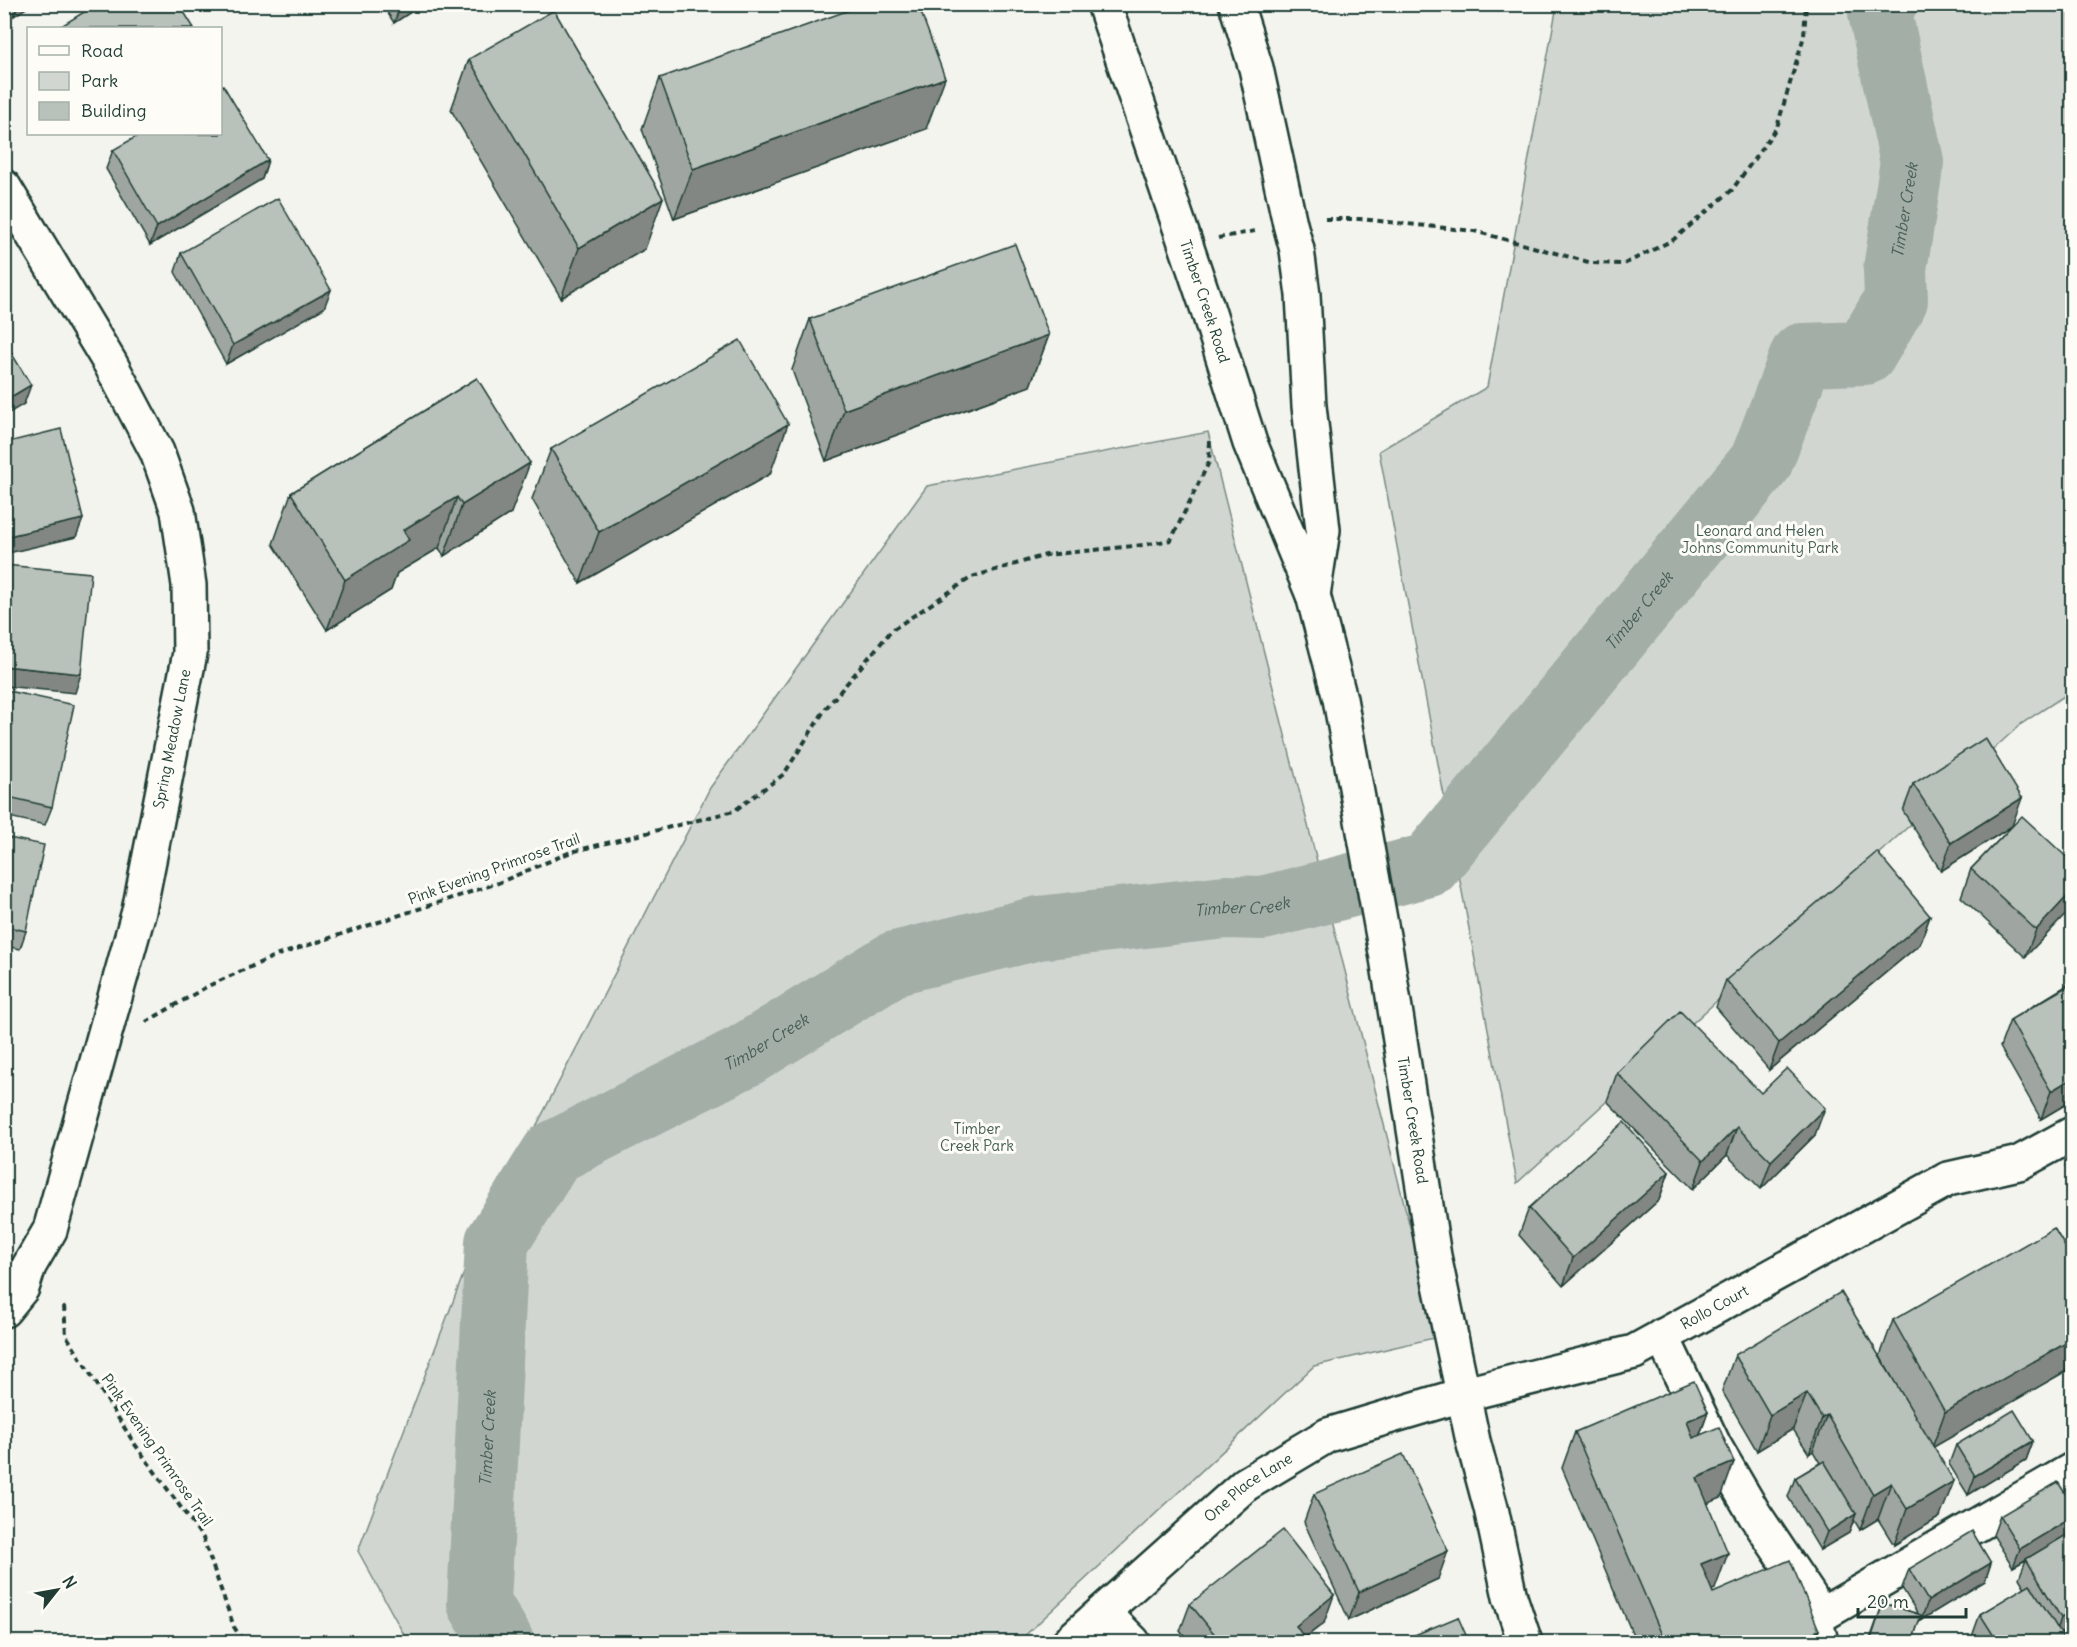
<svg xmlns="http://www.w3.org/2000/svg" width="2077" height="1647" font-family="Delius,sans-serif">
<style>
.green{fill:#d1d6d1;stroke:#788a82;stroke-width:1.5}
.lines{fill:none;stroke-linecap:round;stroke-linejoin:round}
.river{stroke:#a3aea7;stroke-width:64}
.minor-casing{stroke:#1f3d34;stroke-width:38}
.path{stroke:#1f3d34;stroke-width:4;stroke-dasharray:6 4.5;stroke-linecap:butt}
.minor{stroke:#fdfcf7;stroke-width:33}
.wall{fill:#9fa6a1;stroke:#1f3d34;stroke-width:1.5}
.shaded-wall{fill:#828783;stroke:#1f3d34;stroke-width:1.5}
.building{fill:#b9c1bb;stroke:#1f3d34;stroke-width:1.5}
.labels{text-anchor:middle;stroke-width:6;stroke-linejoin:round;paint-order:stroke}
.street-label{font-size:15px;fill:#1f3d34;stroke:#fdfcf7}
.park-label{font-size:15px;fill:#435c53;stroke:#fdfcf7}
.water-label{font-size:16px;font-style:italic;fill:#475f56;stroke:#fdfcf7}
</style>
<rect width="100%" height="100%" fill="#f4f4ef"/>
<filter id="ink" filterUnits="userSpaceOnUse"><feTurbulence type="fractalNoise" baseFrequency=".0167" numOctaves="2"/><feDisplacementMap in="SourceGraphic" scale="12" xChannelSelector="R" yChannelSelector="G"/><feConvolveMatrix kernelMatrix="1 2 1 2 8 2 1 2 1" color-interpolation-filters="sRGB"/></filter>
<g filter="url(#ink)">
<g class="green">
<polygon points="1557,5 2072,5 2072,691 2021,724 1517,1183 1379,451 1487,387"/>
<polygon points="1208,432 1438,1337 1314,1366 1018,1642 408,1642 358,1551 473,1249 710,788 927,486"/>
</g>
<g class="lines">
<path class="river" id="s1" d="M502,1642L479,1603L497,1242L553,1153L744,1056L895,963L1039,928L1225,907L1263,908L1429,865L1761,462L1802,355L1865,353L1896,300L1895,269L1912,162L1880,13L1885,4"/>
<defs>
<g id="minor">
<path id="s2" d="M1104,4L1207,307L1250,443L1313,595L1340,699L1387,958L1434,1256L1473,1441L1491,1508L1510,1597L1525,1642"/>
<polyline points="1236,4 1256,68 1290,224 1297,250 1303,295 1309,406 1323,530 1313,595"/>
<polyline points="4,187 110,363 157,452 178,511 189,585 190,653 139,911 50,1230 29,1266 22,1288 4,1310"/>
<polyline points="1662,1336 1714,1445 1755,1515 1810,1597 1821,1642"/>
<polyline points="1103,1612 1133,1642"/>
<polyline points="1816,1618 2072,1470"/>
<path id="s3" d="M1069,1642L1246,1484L1328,1435L1465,1394L1634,1352L1948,1179L2019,1163L2072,1134"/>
</g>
</defs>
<use href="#minor" class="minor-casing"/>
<g class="path">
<polyline points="1325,219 1360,219 1474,231 1592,263 1624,264 1673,240 1732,190 1777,127 1804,36 1806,4"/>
<polyline points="1218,238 1255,231"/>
<polyline points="146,1022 208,986 275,956 498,883 571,852 734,811 784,774 826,708 892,630 972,577 1046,555 1143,545 1171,540 1209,462 1210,441"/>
<polyline points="64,1306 66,1335 134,1443 203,1538 234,1627 244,1642"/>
</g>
<use href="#minor" class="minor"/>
</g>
<g class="wall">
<polygon points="7,4 32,4 14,16"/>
<polygon points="382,4 423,4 394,23"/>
<polygon points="469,59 645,249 561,298 451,110"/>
<polygon points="660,78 926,129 674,219 642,129"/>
<polygon points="113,150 268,160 262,179 150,245 106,169"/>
<polygon points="181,253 324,308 226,364 175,272"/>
<polygon points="810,319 1049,335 1030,386 826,461 792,370"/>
<polygon points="477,378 511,513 444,556 439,548 397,573 391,590 327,630 273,544 291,493"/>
<polygon points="551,449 770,474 580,583 532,499"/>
<polygon points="4,690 52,807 45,825 4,816"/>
<polygon points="1913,784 2012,826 2073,863 2073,907 2025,957 1961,897 1971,869 2012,826 1941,871 1903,811"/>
<polygon points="4,837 26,931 20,949 4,946"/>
<polygon points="1930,916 1920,944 1769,1070 1716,1007 1726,980"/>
<polygon points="2073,969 2073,1100 2041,1119 2000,1047 2010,1020 2066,986"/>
<polygon points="1617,1073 1761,1093 1815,1135 1761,1189 1727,1155 1693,1189 1607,1101"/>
<polygon points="2073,1146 2073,1178 2065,1166"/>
<polygon points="1669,1172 1659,1200 1563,1286 1519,1235 1529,1208"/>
<polygon points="2073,1260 2073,1367 1933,1447 1940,1517 1894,1545 1878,1519 1860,1530 1854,1520 1849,1533 1820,1550 1788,1497 1795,1478 1820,1463 1813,1451 1809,1454 1793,1429 1757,1451 1722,1391 1735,1355 1892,1377 1880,1356 1893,1320"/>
<polygon points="1708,1412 1700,1435 1721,1498 1707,1503 1715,1589 1712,1590 1713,1593 1814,1642 1636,1642 1562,1468 1575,1432"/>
<polygon points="2033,1441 2026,1460 1968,1495 1949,1464 1956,1445"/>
<polygon points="1314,1494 1438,1579 1349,1620 1304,1522"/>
<polygon points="2073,1506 2073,1527 2071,1532 2073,1531 2073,1626 2061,1634 2066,1642 1970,1642 1980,1614 2025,1588 2019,1578 2026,1560 2013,1567 1993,1535 2000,1516"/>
<polygon points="1991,1563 1985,1581 1921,1620 1920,1618 1912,1642 1869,1642 1883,1603 1918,1614 1902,1588 1909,1569"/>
<polygon points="1190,1604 1324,1623 1305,1638 1304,1642 1189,1642 1180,1631"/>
</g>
<g class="shaded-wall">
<polygon points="18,4 32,4 14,16"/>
<polygon points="401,4 423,4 394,23"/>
<polygon points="945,78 926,129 674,219 693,169"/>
<polygon points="268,160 262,179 150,245 157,227"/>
<polygon points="663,198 645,249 561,298 579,248"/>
<polygon points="331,290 324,308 226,364 233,345"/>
<polygon points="1049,335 1030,386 826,461 844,410"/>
<polygon points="31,385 24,404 4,416 4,401"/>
<polygon points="788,424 770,474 580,583 599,532"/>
<polygon points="530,463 511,513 444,556 462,505"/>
<polygon points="457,497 439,548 397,573 391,590 327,630 345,580 403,530"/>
<polygon points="83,519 76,537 4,554 4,537"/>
<polygon points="4,666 81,674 75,693 4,686"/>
<polygon points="2022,798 2012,826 1941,871 1951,843"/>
<polygon points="2073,890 2073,907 2025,957 2036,930"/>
<polygon points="1930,916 1920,944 1769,1070 1779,1043"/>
<polygon points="2073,1078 2073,1100 2041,1119 2051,1091"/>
<polygon points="1825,1108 1815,1135 1761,1189 1771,1161"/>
<polygon points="1737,1127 1727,1155 1693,1189 1703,1161"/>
<polygon points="1669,1172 1659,1200 1563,1286 1573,1258"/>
<polygon points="2073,1339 2073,1367 1932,1448 1945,1412"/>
<polygon points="1807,1393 1793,1429 1757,1451 1770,1415"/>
<polygon points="1708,1412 1695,1448 1687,1421"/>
<polygon points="1827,1415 1813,1451 1809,1454 1822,1418"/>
<polygon points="2033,1441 2026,1460 1968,1495 1975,1476"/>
<polygon points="1734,1462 1721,1498 1684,1514 1697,1478"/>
<polygon points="1954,1481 1940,1517 1894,1545 1907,1509"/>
<polygon points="1891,1483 1878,1519 1860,1530 1873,1494"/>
<polygon points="1856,1514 1849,1533 1820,1550 1827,1532"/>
<polygon points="2073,1517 2073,1527 2070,1533 2013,1567 2020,1549"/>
<polygon points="1448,1551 1438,1579 1349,1620 1359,1592"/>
<polygon points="1728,1553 1715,1589 1688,1600 1701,1564"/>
<polygon points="1991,1563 1985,1581 1921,1620 1928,1601"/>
<polygon points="1334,1595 1324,1623 1299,1642 1296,1626"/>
<polygon points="2073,1612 2073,1626 2055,1637 2061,1618"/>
<polygon points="1819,1630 1814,1642 1789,1642"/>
</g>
<g class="building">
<polygon points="97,4 179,4 194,28 58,28"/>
<polygon points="866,4 918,4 945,78 693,169 660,78"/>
<polygon points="554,10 663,198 579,248 469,59"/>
<polygon points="223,85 268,160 157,227 113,150 141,134 220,134 220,86"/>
<polygon points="278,198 331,290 233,345 181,253"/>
<polygon points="1015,244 1049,335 844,410 810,319"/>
<polygon points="740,340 788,424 599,532 551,449"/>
<polygon points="4,341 31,385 4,401"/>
<polygon points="477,378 530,463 462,505 457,497 403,530 409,540 345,580 291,493"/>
<polygon points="61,429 83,519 4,537 4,443"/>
<polygon points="4,565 91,573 81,674 4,666"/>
<polygon points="4,690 74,705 52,807 4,796"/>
<polygon points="1985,738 2022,798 1951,843 1913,784"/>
<polygon points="2022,816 2073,863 2073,890 2036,930 1971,869"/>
<polygon points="4,837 44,845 26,931 4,926"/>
<polygon points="1877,852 1930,916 1779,1043 1726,980"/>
<polygon points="2073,983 2073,1078 2051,1091 2010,1020"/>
<polygon points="1680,1011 1761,1093 1787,1068 1825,1108 1771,1161 1737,1127 1703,1161 1617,1073"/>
<polygon points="1624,1122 1669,1172 1573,1258 1529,1208"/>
<polygon points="2054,1228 2073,1260 2073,1339 1945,1412 1893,1320"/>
<polygon points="1841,1292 1954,1481 1907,1509 1891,1483 1873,1494 1827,1415 1822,1418 1807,1393 1770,1415 1735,1355"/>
<polygon points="1694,1381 1708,1412 1687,1421 1693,1438 1719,1427 1734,1462 1697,1478 1728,1553 1701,1564 1713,1593 1790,1560 1819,1630 1789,1642 1665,1642 1575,1432"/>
<polygon points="2014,1410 2033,1441 1975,1476 1956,1445"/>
<polygon points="1403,1454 1448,1551 1359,1592 1314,1494"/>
<polygon points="1824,1461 1856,1514 1827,1532 1795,1478"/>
<polygon points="2058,1482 2073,1506 2073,1517 2020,1549 2000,1516"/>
<polygon points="1283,1530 1334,1595 1296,1626 1305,1639 1300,1642 1221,1642 1190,1604"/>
<polygon points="1972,1531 1991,1563 1928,1601 1909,1569"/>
<polygon points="2073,1531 2073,1612 2061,1618 2026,1559"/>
<polygon points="2030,1584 2066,1642 1983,1642 1994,1636 1980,1614"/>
<polygon points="1883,1603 1921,1615 1912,1642 1870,1642"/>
<polygon points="1458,1617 1469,1642 1398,1642"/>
</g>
</g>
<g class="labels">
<g class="street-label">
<text dy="5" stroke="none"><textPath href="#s2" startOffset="314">Timber Creek Road</textPath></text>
<text transform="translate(172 739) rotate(-79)" y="5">Spring Meadow Lane</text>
<text transform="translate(494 869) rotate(-20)" y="5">Pink Evening Primrose Trail</text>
<text dy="5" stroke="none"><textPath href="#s2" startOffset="1162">Timber Creek Road</textPath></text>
<text dy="5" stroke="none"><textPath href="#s3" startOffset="742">Rollo Court</textPath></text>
<text transform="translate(157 1450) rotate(55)" y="5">Pink Evening Primrose Trail</text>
<text dy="5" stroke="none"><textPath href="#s3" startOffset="237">One Place Lane</textPath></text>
</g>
<g class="park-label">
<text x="1760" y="536">Leonard and Helen<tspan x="1760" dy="17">Johns Community Park</tspan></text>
<text x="977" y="1134">Timber<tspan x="977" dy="17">Creek Park</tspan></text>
</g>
<g class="water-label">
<text dy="6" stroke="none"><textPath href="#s1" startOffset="2300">Timber Creek</textPath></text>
<text dy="6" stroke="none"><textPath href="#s1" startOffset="1778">Timber Creek</textPath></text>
<text dy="6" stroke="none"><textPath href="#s1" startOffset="1256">Timber Creek</textPath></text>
<text dy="6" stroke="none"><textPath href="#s1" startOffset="752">Timber Creek</textPath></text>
<text dy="6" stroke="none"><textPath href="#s1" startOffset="210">Timber Creek</textPath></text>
</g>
</g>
<rect width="2077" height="1647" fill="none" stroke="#fdfcf7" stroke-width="24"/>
<rect x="12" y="12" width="2053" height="1623" fill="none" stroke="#1f3d34" stroke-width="2" filter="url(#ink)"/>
<rect x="27" y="27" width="195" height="108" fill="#fdfcf7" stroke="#a4b0a9" stroke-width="1.5"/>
<rect x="39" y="46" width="30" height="9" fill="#fdfcf7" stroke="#a4b0a9" stroke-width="1.5"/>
<text x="81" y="57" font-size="18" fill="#1f3d34">Road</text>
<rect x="39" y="72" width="30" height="18" fill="#d1d6d1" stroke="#a4b0a9" stroke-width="1.5"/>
<text x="81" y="87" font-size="18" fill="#1f3d34">Park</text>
<rect x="39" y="102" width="30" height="18" fill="#b9c1bb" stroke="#a4b0a9" stroke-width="1.5"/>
<text x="81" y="117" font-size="18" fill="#1f3d34">Building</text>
<g transform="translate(57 1590) rotate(59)" stroke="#fdfcf7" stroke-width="4.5" paint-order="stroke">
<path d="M0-4.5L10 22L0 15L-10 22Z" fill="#1f3d34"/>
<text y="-9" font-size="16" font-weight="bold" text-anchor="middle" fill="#1f3d34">N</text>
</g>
<path d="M1858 1608v9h108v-9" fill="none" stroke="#1f3d34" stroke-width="3"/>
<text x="1867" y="1608" font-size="18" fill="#1f3d34" stroke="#fdfcf7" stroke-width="4.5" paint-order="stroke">20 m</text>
</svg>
